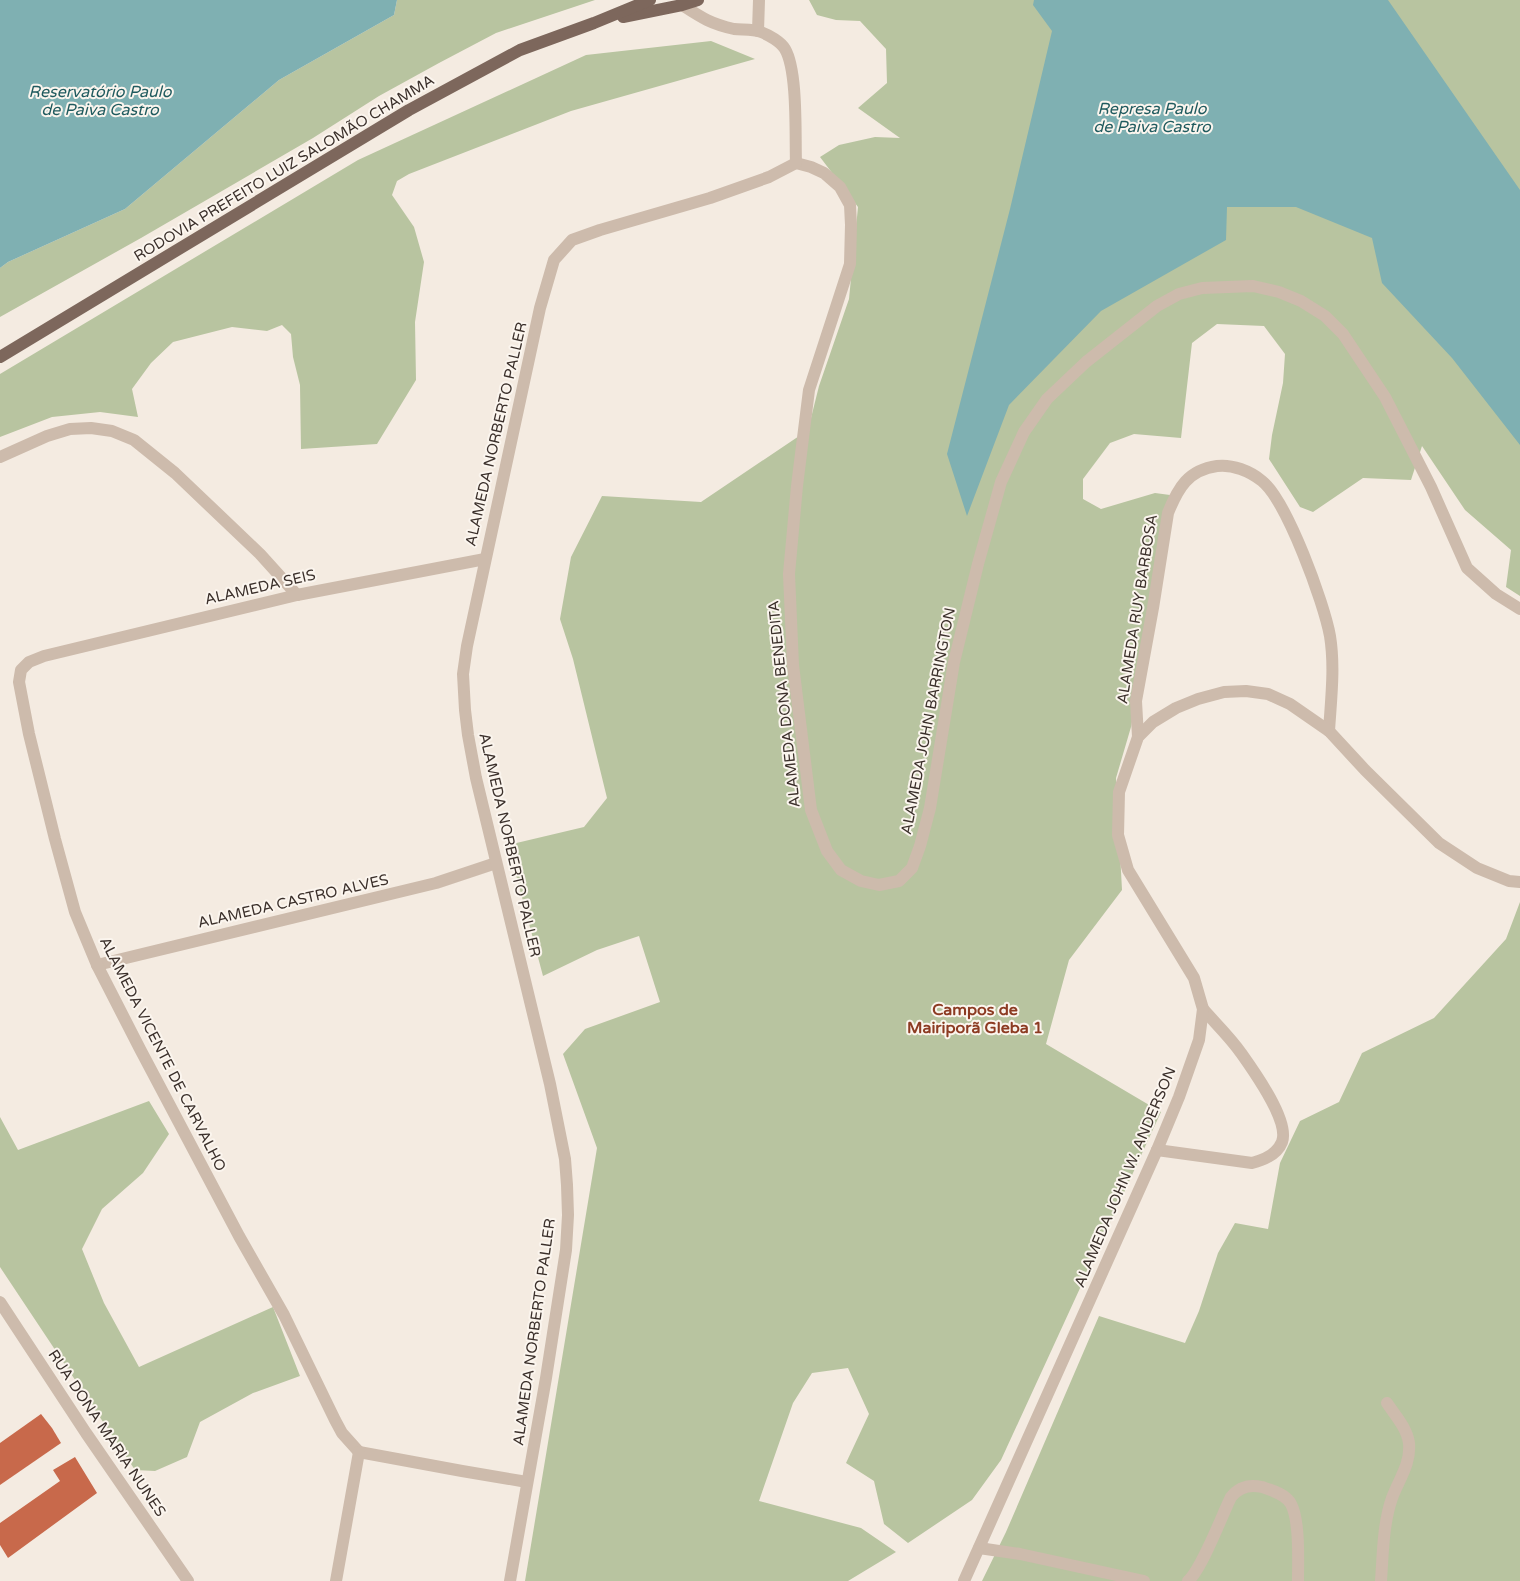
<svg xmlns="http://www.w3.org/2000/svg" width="1520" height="1581" font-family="'Varela Round',sans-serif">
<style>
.green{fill:#b8c4a0}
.water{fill:#7fb0b2}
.building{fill:#c8694b}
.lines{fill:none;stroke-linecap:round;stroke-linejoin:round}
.minor{stroke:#cdbbac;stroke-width:12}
.primary{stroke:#7d675c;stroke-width:12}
.labels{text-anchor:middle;stroke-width:4;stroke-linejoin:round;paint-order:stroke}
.street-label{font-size:15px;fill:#3b302b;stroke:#fbf5ee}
.water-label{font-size:16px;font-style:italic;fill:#1f5a5e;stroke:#fbf5ee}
.neighbourhood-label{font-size:16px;font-weight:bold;fill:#8c3b22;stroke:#fbf5ee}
</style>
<rect width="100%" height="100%" fill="#f4ebe1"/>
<g class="green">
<polygon points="397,0 595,0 496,33 439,63 379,96 313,138 141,238 0,317 0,268 8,262 125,209 279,80 394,15"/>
<polygon points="809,0 1520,0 1520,596 1506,587 1511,550 1465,510 1422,446 1411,480 1363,478 1313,512 1300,507 1269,459 1272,435 1283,383 1285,354 1264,326 1217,324 1192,343 1181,438 1134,434 1110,443 1083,479 1083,499 1101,509 1155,493 1170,495 1131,727 1116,778 1122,890 1069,960 1046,1044 1161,1112 1001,1460 972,1500 908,1543 884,1524 874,1481 846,1463 869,1414 848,1368 812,1373 793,1403 759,1501 861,1528 896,1552 848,1581 525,1581 597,1148 563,1054 585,1029 660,1002 639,936 597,950 543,976 508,845 584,827 607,798 573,659 560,619 571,557 602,496 701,502 808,430 819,386 849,299 858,207 820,157 839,145 875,137 900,138 858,108 887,83 886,49 860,21 836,20 817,15"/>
<polygon points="711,41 755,59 571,111 409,174 397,181 392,195 414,227 424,262 415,322 416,380 377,444 301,449 300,385 293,357 291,334 282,325 267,331 232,327 173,342 151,363 132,389 138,417 100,412 52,417 0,437 0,374 358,160 586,55"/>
<polygon points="1520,902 1520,1581 982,1581 1006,1532 1099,1316 1185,1343 1199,1311 1218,1253 1235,1223 1268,1229 1280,1163 1300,1121 1339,1102 1362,1053 1434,1018 1506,939"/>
<polygon points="149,1101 169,1134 143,1173 102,1209 82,1249 104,1303 139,1367 273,1307 300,1376 253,1393 200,1422 187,1457 155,1471 135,1470 0,1267 0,1117 18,1150"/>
</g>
<g class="water">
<polygon points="0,0 397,0 394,15 279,80 125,209 8,262 0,268"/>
<polygon points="1034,0 1388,0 1520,190 1520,445 1452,358 1382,283 1372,238 1296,207 1227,207 1226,240 1101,311 1009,405 967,516 947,454 1010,209 1052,31 1033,5"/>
</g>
<g class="building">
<polygon points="41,1414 52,1428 61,1443 0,1485 0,1443"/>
<polygon points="75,1457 97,1493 8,1558 0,1545 0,1523 60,1481 53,1470"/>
</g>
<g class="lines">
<g class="minor">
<polyline points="758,31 759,0"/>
<polyline points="796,163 811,167 824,173 840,187 850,205 851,225 850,264 809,390 797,486 789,574 793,665 811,810 827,851 841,870 861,881 879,885 899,881 912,868 920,846 930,808 954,662 978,564 1001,482 1024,432 1047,399 1086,362 1157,306 1179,294 1202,288 1253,286 1279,292 1301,301 1325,316 1343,334 1385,397 1431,487 1467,568 1496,594 1520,609"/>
<polyline points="0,457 47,436 70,429 91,428 112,431 134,440 175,473 260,554 297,595"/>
<path d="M1138,737L1136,701L1153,608L1168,513C1178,488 1188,470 1217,466C1232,464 1250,471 1262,481C1287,501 1324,603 1330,636C1335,667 1331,699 1329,731"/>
<polyline points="97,965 436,883 496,863"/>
<path d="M1157,1150L1252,1163C1264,1160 1277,1155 1282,1142C1290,1121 1253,1070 1241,1053C1230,1037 1215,1023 1203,1009"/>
<polyline points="0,1302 86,1433 188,1581"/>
<polyline points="359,1452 342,1433 335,1420 284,1315 239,1236 140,1049 97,965 75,912 55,839 29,734 19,682 21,670 29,662 44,656 297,595 485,559"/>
<polyline points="359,1452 462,1471 527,1482"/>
<polyline points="979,1548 1020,1554 1144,1581"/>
<polyline points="336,1581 359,1452"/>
<path d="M510,1581L546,1378L566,1250L568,1215L567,1185L565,1159L550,1084L476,778L468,735L465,710L463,674L467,646L540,308L554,260L572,240L600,230L710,198L769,177L796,163C795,137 798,71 785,49C781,42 769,35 761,32C753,29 742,30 734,29C711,24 702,18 682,5"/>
<polyline points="964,1581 1157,1150 1179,1097 1199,1040 1203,1009 1194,978 1128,870 1118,835 1119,792 1138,737 1153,722 1176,708 1198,699 1224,692 1246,691 1268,694 1290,704 1329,731 1365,770 1439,843 1477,868 1509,881 1520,882"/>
<path d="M1188,1581C1202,1569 1222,1515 1231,1497C1239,1487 1249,1484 1262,1487C1271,1490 1286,1494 1291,1504C1300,1521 1298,1562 1298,1581"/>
<path d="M1381,1581C1383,1553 1383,1524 1392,1498C1399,1479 1411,1464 1409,1443C1407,1428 1395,1415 1387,1403"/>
</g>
<g class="primary">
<polyline points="623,17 682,5 698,0"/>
<polyline points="0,357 409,110 520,50 594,23 650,0"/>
</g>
</g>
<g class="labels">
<g class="street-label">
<text transform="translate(284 168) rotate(-31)" y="5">RODOVIA PREFEITO LUIZ SALOMÃO CHAMMA</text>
<text transform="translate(496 434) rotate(-77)" y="5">ALAMEDA NORBERTO PALLER</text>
<text transform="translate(260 587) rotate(-13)" y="5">ALAMEDA SEIS</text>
<text transform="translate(1137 609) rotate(-81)" y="5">ALAMEDA RUY BARBOSA</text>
<text transform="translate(784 704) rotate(-96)" y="5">ALAMEDA DONA BENEDITA</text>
<text transform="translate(928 721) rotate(-79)" y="5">ALAMEDA JOHN BARRINGTON</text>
<text transform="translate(510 845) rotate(77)" y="5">ALAMEDA NORBERTO PALLER</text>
<text transform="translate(293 901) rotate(-13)" y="5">ALAMEDA CASTRO ALVES</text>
<text transform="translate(163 1054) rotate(63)" y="5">ALAMEDA VICENTE DE CARVALHO</text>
<text transform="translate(1125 1177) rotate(-67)" y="5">ALAMEDA JOHN W. ANDERSON</text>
<text transform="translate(534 1332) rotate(-82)" y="5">ALAMEDA NORBERTO PALLER</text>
<text transform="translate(107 1433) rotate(56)" y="5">RUA DONA MARIA NUNES</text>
</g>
<g class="water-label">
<text x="100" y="97">Reservatório Paulo<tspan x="100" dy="18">de Paiva Castro</tspan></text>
<text x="1152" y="114">Represa Paulo<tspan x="1152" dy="18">de Paiva Castro</tspan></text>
</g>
<g class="neighbourhood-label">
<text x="975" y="1015">Campos de<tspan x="975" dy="18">Mairiporã Gleba 1</tspan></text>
</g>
</g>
</svg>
